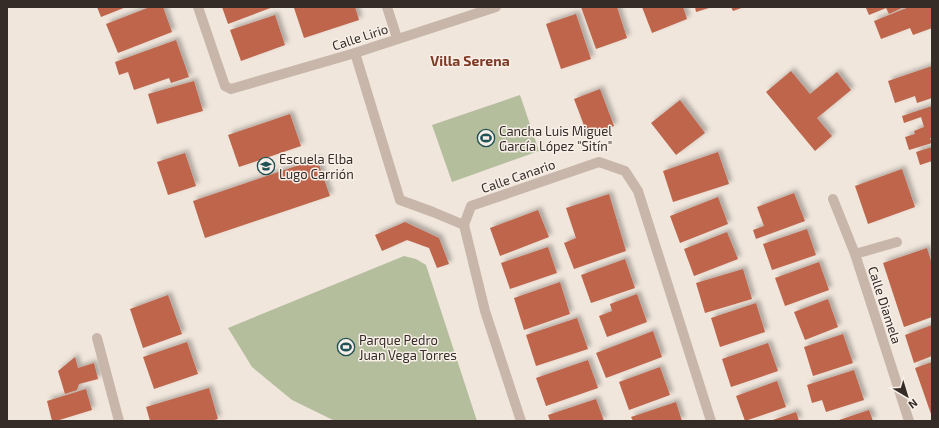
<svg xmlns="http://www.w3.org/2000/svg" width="939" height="428" font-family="'Exo 2',sans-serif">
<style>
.green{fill:#b4be9d}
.building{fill:#be654c;filter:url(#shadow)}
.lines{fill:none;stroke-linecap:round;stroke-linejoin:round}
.minor{stroke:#c7b6a9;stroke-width:10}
.labels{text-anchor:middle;stroke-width:3;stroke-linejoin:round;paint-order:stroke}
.street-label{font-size:13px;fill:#352c28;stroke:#f8f0e8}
.poi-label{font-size:13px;fill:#352c28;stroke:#f8f0e8;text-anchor:start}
.neighbourhood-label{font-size:14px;font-weight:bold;fill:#7f3a26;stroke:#f8f0e8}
</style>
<defs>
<filter id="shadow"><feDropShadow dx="3.5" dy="-3.5" stdDeviation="2" flood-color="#0004"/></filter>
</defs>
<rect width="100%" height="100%" fill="#f0e6dc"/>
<g class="green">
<polygon points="520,95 539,151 452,182 432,125"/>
<polygon points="404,256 416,259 426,265 477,421 335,421 292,400 252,367 228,328"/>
</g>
<g class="building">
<polygon points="97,7 126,7 101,17"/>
<polygon points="150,7 163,7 172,32 118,53 106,24"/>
<polygon points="222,7 273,7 228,24"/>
<polygon points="296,7 355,7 359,20 304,38 294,8"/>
<polygon points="581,7 617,7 627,38 596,49"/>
<polygon points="642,7 683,7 687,19 652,33"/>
<polygon points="695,7 712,7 696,12"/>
<polygon points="731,7 744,7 733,11"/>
<polygon points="867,7 904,7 889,14 886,8 869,15 866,8"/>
<polygon points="909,7 932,7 932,28 913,35 910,28 881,39 874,21"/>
<polygon points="576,14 591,59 561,69 546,24"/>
<polygon points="275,15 285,45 241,61 230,30"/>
<polygon points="176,40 189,77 171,83 169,78 134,90 128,72 119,75 115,62"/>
<polygon points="932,66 932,98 917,103 915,96 895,103 888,81"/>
<polygon points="791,71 810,94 837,72 851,90 817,118 832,136 815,151 766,92"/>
<polygon points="194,81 203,111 157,124 148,94"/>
<polygon points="600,89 614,126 588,136 574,99"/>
<polygon points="680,100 705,133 676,155 651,123"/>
<polygon points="932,106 932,138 930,138 932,143 909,150 905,137 915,134 914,131 924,127 921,117 904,123 902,116"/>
<polygon points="290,114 301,146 239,167 228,135"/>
<polygon points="932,147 932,161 920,165 916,152"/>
<polygon points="718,152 729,184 673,202 663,171"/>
<polygon points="185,153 196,186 168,195 157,162"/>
<polygon points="317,159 330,196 205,238 193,201"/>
<polygon points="902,169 915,207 868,224 855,186"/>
<polygon points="794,193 805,221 756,239 753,230 764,226 757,207"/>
<polygon points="609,194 626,251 574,269 564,243 576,238 566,208"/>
<polygon points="718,197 728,224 680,243 670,216"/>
<polygon points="538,210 549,237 500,256 490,228"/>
<polygon points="405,222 439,238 449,264 437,268 429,248 407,240 382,251 375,235"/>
<polygon points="807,229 816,255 772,270 763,244"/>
<polygon points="727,232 738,259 694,276 684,249"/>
<polygon points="548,247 557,273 510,289 501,263"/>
<polygon points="927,248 932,264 932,317 904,327 883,263"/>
<polygon points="625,259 635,288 591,303 581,275"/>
<polygon points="819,262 829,290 785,306 775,278"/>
<polygon points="743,269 752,299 705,313 696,283"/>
<polygon points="560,282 570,314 524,330 514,298"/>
<polygon points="637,294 647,322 607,337 599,316 612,311 610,304"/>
<polygon points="168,295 182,334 143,348 130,309"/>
<polygon points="828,299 838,327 805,340 794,312"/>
<polygon points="756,303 765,332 720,347 711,318"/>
<polygon points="577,318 588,349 536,366 526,335"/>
<polygon points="932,325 932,356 914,363 905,335"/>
<polygon points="653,331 662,357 606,378 596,353"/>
<polygon points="843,334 853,363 813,376 804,347"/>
<polygon points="187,342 198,374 154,389 143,357"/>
<polygon points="768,343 778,371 731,387 722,359"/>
<polygon points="75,357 78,368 94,363 98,379 79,384 77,390 65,394 58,371"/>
<polygon points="588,360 598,388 546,406 536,378"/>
<polygon points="932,362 932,417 915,368"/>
<polygon points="660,367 670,395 629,410 619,382"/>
<polygon points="854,370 864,400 826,412 822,400 812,403 807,385"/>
<polygon points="777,381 786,407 745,421 736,396"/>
<polygon points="209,388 218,419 211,421 150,421 146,407"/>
<polygon points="86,389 92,410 56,421 52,421 47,401"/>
<polygon points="596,399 604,421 550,421 548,415"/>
<polygon points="676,402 682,421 633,421 631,417"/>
<polygon points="869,410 873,421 836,421"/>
<polygon points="796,412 799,421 770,421"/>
</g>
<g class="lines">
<g class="minor">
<polyline points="198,7 225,86 231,89 355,53 496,7"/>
<polyline points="387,7 397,38"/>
<polyline points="355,53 400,200 433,212 464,225"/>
<polyline points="833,199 855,254 909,421"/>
<polyline points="855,254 897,242"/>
<polyline points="97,338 119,421"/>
<polyline points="521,421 485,311 464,225 471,206 599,162 625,171 638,191 711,421"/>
</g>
</g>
<defs>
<symbol id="stadium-ring" viewBox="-11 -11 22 22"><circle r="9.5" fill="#f8f0e8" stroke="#205154" stroke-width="1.5"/><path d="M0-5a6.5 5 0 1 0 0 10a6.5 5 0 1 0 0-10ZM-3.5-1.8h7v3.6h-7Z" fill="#205154"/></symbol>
<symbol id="school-ring" viewBox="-11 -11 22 22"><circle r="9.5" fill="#f8f0e8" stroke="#205154" stroke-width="1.5"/><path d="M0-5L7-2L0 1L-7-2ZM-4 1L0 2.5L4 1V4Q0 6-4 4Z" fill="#205154"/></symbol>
</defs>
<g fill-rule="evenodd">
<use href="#stadium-ring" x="476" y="128" width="20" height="20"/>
<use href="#school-ring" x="256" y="156" width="20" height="20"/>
<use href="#stadium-ring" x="336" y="337" width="20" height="20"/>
</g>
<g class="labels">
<g class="street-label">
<text transform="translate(360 37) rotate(-18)" y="5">Calle Lirio</text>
<text transform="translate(518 176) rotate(-19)" y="5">Calle Canario</text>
<text transform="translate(885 305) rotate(72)" y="5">Calle Diamela</text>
</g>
<g class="poi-label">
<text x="499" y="136">Cancha Luis Miguel<tspan x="499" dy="15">García López "Sitín"</tspan></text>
<text x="279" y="164">Escuela Elba<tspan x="279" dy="15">Lugo Carrión</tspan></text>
<text x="359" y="345">Parque Pedro<tspan x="359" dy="15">Juan Vega Torres</tspan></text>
</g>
<g class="neighbourhood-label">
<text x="470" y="66">Villa Serena</text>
</g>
</g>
<rect width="939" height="428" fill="none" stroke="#352c28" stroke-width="16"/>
<g transform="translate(907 396) rotate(142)" stroke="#f8f0e8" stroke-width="3" paint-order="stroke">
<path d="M0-3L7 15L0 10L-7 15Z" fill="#352c28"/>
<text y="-6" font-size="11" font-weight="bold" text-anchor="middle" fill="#352c28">N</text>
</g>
</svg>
